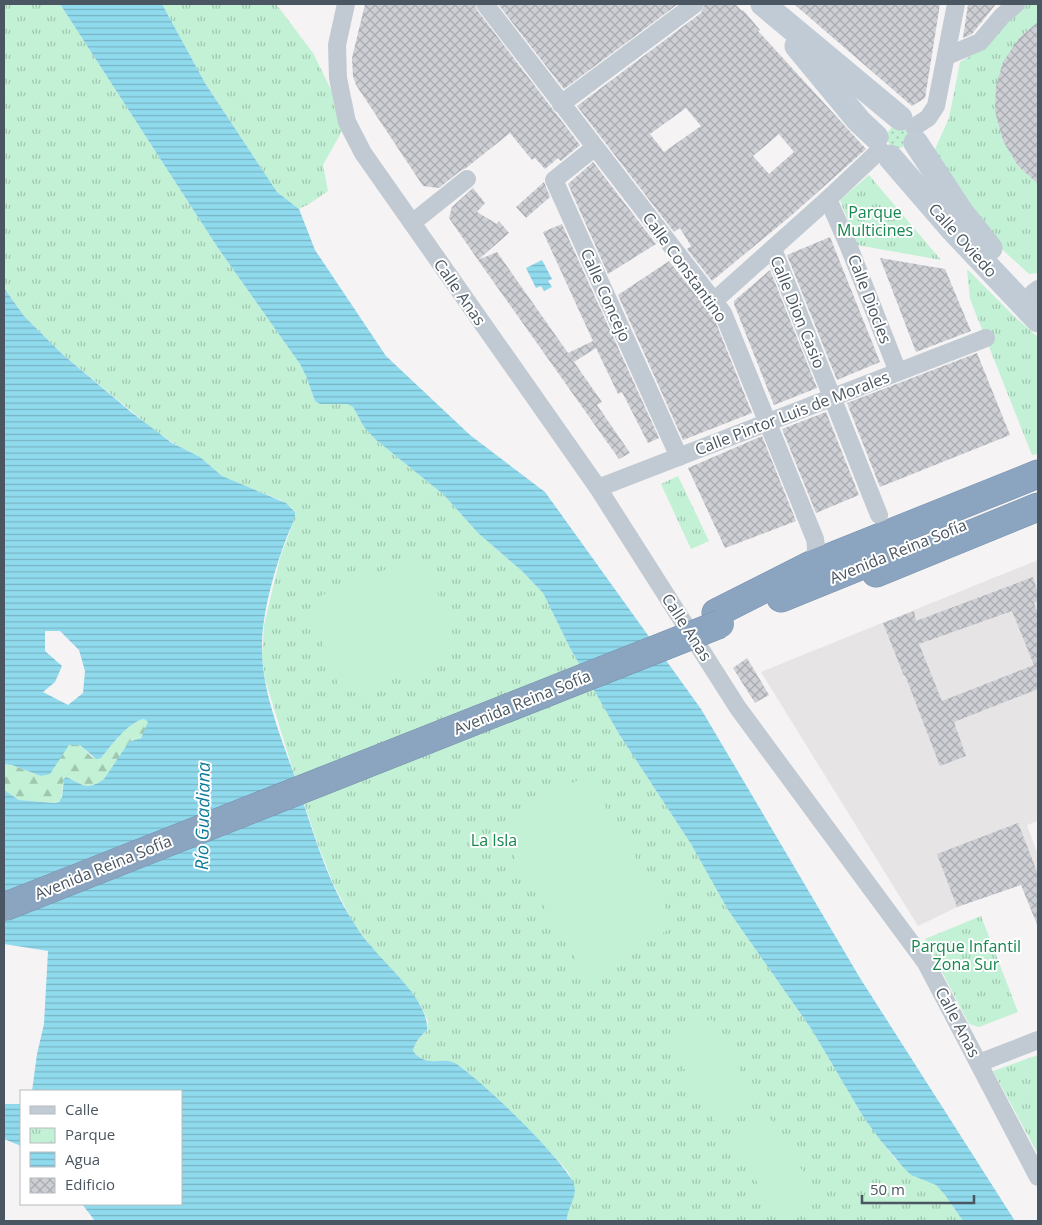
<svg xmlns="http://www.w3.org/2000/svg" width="1042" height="1225" font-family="'Open Sans',sans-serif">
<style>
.education{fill:#e6e4e5}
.grass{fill:url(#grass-dots)}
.forest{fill:url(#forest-firs)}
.park{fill:url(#park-tufts)}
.pitch{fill:#c3f1d5}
.water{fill:url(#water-rules);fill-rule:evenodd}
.building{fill:url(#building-cross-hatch);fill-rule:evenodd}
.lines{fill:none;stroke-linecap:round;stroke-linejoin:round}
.highway-casing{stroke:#7690ad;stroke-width:29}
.street{stroke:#c1cad2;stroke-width:18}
.secondary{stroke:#c1cbd6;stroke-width:25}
.highway{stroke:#8ba5c1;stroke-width:28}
.highway-bridge-casing{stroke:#7690ad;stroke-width:29;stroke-linecap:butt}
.highway-bridge{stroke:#8ba5c1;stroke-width:28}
.labels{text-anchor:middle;stroke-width:4;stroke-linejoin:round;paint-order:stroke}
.park-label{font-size:16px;fill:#17864f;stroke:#fff}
.street-label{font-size:16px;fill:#4a5661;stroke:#fff}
.water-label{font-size:18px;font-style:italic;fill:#0c7c9b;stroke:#fff}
</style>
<defs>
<pattern id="grass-dots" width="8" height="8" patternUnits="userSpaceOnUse" patternTransform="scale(1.25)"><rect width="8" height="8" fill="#c3f1d5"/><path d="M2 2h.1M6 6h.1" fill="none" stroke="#a0c6b0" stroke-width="1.8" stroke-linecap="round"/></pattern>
<pattern id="forest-firs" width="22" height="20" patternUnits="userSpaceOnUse" patternTransform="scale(1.25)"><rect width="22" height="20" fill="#c3f1d5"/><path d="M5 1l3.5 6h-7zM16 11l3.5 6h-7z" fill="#a0c6b0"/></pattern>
<pattern id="park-tufts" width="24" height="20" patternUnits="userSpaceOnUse" patternTransform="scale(1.25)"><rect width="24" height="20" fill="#c3f1d5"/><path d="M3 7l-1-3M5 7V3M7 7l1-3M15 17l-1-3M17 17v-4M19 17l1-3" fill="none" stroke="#a0c6b0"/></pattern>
<pattern id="water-rules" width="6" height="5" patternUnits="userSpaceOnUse" patternTransform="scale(1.25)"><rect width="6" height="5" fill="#90daee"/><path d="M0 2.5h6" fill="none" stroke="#78b4c4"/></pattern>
<pattern id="building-cross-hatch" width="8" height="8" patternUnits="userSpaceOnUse" patternTransform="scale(1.25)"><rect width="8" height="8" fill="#cdcfd5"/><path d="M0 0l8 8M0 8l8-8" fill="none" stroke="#a8abb0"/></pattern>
</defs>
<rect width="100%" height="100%" fill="#f5f3f3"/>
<polygon class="education" points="1038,560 1038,821 1027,825 1038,855 1038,878 957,907 918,926 761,672"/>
<circle class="grass" cx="898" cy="137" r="11"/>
<path class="forest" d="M144,719L148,722C147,731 141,741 132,741L104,779C86,792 83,784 66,777L63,783L61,800L54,803L19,800L4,790V764L12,765L41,776L67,747C80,736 83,751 92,757C93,758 99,758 101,758C111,746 128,722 144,719Z"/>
<g class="park">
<path d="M4,4H60L218,248L300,364L306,376L315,401L320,404H347L353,407L364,427L375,439L444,495L478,533L522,571L543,593L570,648L619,734L691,844L728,910L812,1030L864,1118L895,1159L918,1178L929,1181L936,1185L945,1195L963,1221H567C566,1209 574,1188 570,1176C567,1168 558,1161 553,1155C534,1134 513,1115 493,1096C481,1084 469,1072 455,1063C441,1056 427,1069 413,1051V1046L417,1040L427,1030L428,1021L420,1004L371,947L353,922L333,883L318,845L292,767L265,679L262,657L264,625L280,558L293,523L295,512L292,508L281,500L232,481L222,476L200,457L181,448L153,429L61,353L24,316L4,288Z"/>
<polygon points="162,4 276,4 313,53 347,122 323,165 328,191 309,204 299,209 277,192 205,83"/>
<polygon points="1025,4 1038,4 1038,22 1020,37 995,112 1003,141 1018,166 1038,184 1038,273 1029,274 994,242 931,158 949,118 960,62 986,47 1004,22"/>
<polygon points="869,175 941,260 857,245 840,200"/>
<polygon points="967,269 1016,318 1038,337 1038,454 1032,455 970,299"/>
<polygon points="678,476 709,541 691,549 661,484"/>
<polygon points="981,916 1018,1012 979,1027 969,1024 925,939"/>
<polygon points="1038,1055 1038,1154 993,1071"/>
</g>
<g class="pitch">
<polygon points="409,560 427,564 455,641 450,658 357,693 340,689 311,613 320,596"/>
<polygon points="586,775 676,925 587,978 497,828"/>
<polygon points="711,1019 757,1101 716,1124 669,1042"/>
<polygon points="766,1112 816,1193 778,1216 728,1135"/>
</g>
<g class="water">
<polygon points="60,4 162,4 205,83 277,192 299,209 315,250 386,356 470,435 545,492 701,709 860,978 1015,1221 963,1221 945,1195 936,1185 911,1175 903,1167 881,1141 864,1118 812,1030 728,910 691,844 619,734 570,648 543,593 522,571 478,533 444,495 375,439 364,427 353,407 347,404 320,404 315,401 306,376 300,364 218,248"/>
<polygon points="542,260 552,279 548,281 552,287 544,291 541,286 536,288 526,268"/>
<path d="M4,288L24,316L61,353L131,412L172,443L200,457L222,476L286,503L295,512V517C292,526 288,533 285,542C274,571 262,614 262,645C261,690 281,737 296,780C312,828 326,880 354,923C359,931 365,940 372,947C389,969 429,1001 427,1030C421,1036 414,1042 413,1051C427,1069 441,1056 455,1063C478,1077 566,1161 574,1185C578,1197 566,1209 567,1221H95L82,1204H181V1091H32L37,1054L44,1024L48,951L4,944V790L19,800L54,803L59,802L62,797L64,779L66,777C83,784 86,792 104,779L129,742L141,738L148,722L144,719C128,722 111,746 101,758L96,759L80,745H69L50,774L41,776L12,765L4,764ZM45,631H60L79,650L85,671L83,693L68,705L43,692L55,682L62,666L45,651Z"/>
<polygon points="4,1104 21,1104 21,1146 4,1139"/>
</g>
<g class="building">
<polygon points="365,4 475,4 477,10 580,145 561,161 558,158 545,169 535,158 532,160 510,133 466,168 460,171 439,188 423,186 356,85 353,76 352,58"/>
<polygon points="498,4 678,4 564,89"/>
<path d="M705,4H735L742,11L743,10L760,30L758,31L866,149L793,214L712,281L687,249L691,246L680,228L674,232L577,106L701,13ZM686,108L701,126L664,152L650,134ZM779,134L794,152L769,174L753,156Z"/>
<polygon points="794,4 940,4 925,98 912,106"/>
<polygon points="968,4 996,4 972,34 963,38"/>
<polygon points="1038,22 1038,184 1018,166 1003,141 995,112 996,86 1003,62 1020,37"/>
<polygon points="593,162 656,244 608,274 568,184"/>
<polygon points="544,182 550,197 526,218 516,207"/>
<polygon points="473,188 485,203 477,212 497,224 499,221 509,233 478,260 449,218 452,207"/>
<polygon points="562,224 659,438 648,443 622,392 618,394 596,348 574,362 602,402 597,405 630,453 619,459 478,260 497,252 568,353 593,341 543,232"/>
<polygon points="830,237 880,362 837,380 787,255"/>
<polygon points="880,258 945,269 971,331 916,352"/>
<polygon points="669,261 714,318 752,413 683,440 618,295"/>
<polygon points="770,270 817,388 774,405 734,304 734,301"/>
<polygon points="977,353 1010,435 880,487 847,403"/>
<polygon points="826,412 859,495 816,513 782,429"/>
<polygon points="762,436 796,521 725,548 688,468"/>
<path d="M1033,577L1038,594V601L1034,603L1038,613V689L954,722L966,756L940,766L905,675L904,676L883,623L914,611L916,621ZM1012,611L1034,665L942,701L919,644Z"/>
<polygon points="747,658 769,695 755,703 733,668"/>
<polygon points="1018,823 1038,874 1038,927 1021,885 957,907 937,854"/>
</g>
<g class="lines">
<defs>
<g id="highway">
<polyline points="876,573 1038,507"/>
<polyline points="781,598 892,553"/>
<polyline points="716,613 811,565 1038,474"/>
</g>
</defs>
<use href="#highway" class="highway-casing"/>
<g class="street">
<polyline points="346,4 337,45 338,78 347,122 363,153 598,488 738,708 926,963 1038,1177"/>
<path d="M485,4L723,313L815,539C817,549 816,555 811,565"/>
<polyline points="947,56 980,42 1002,16 1016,4"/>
<polyline points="561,104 695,4"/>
<polyline points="914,127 928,118 936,106 956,4"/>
<polyline points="594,148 554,180 679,457"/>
<polyline points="828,199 849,247 898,372"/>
<polyline points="412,223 467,179"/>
<polyline points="773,249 879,515"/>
<polyline points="1033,293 1038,289"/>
<polyline points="714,301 828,199 880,150"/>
<polyline points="598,488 986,338"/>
<polyline points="979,1063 1038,1040"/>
</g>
<g class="secondary">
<polyline points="763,4 900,118"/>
<polyline points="797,46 859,121 876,137"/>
<polyline points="916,143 962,213 990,248"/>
<polyline points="890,157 953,230 1038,320"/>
</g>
<use href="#highway" class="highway"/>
<defs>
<polyline id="highway-bridge" points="4,907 720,624"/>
</defs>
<use href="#highway-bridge" class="highway-bridge-casing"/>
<use href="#highway-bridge" class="highway-bridge"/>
</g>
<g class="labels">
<g class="park-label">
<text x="875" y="218">Parque<tspan x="875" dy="18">Multicines</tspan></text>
<text x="494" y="846">La Isla</text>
<text x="966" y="952">Parque Infantil<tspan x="966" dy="18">Zona Sur</tspan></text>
</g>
<g class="street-label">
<text transform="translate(963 240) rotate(48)" y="6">Calle Oviedo</text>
<text transform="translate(685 267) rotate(54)" y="6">Calle Constantino</text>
<text transform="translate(460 292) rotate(55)" y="6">Calle Anas</text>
<text transform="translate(606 295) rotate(66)" y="6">Calle Concejo</text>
<text transform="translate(870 299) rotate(69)" y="6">Calle Diocles</text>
<text transform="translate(798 312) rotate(68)" y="6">Calle Dion Casio</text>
<text transform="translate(792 413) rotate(-21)" y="6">Calle Pintor Luis de Morales</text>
<text transform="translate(898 551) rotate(-22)" y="6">Avenida Reina Sofía</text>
<text transform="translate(687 627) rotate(57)" y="6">Calle Anas</text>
<text transform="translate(522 702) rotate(-22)" y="6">Avenida Reina Sofía</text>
<text transform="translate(103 867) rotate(-22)" y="6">Avenida Reina Sofía</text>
<text transform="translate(958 1022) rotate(62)" y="6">Calle Anas</text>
</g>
<g class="water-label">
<text transform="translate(203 816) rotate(-89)" y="6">Río Guadiana</text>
</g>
</g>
<rect width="1042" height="1225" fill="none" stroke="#4a5661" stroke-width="10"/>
<rect x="20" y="1090" width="162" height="115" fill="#ffffff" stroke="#b7bbc0"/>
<rect x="30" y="1106" width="25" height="8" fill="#c1cbd6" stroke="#b7bbc0"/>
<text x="65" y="1115" font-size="15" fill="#4a5661">Calle</text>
<rect x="30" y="1128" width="25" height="15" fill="url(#park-tufts)" stroke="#b7bbc0"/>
<text x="65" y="1140" font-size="15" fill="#4a5661">Parque</text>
<rect x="30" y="1152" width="25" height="15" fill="url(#water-rules)" stroke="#b7bbc0"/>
<text x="65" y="1165" font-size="15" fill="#4a5661">Agua</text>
<rect x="30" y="1178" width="25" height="15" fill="url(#building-cross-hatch)" stroke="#b7bbc0"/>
<text x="65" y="1190" font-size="15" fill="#4a5661">Edificio</text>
<path d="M862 1195v8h112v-8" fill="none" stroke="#4a5661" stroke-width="2.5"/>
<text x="870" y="1195" font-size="15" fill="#4a5661" stroke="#ffffff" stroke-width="4" paint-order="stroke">50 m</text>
</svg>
